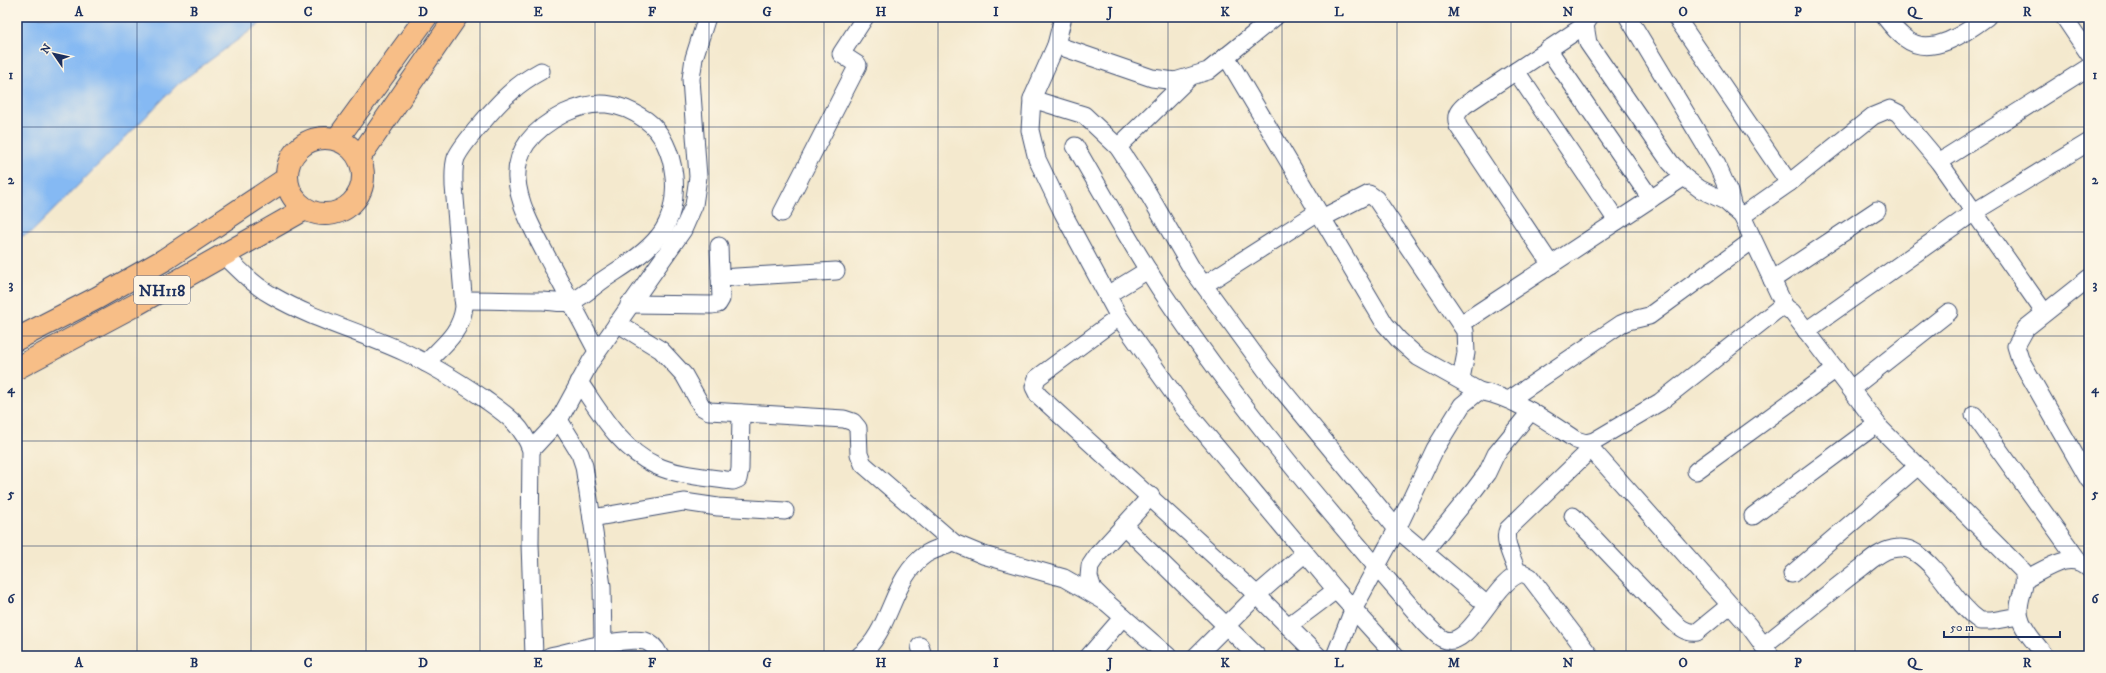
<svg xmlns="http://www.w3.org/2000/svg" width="2106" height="673" font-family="'IM FELL DW Pica',serif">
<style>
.water{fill:#85b9f3;stroke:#5074a8}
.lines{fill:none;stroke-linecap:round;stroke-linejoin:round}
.minor-casing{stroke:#3c4b6f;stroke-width:19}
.highway-casing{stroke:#3c4b6f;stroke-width:24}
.minor{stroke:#fff;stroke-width:17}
.highway{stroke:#f7be87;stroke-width:22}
.grid{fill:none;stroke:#1b2f5e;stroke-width:1;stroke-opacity:0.55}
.labels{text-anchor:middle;stroke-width:3;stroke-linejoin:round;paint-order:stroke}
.shield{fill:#fcf5e5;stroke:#5e6a86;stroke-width:1}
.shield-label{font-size:16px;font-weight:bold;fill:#1b2f5e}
.neatline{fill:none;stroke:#1b2f5e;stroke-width:1.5}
.grid-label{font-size:13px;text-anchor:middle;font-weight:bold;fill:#1b2f5e}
</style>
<rect width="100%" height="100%" fill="#fcf5e5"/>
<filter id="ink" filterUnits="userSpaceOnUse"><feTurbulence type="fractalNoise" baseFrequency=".025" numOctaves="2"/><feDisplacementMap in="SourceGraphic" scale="8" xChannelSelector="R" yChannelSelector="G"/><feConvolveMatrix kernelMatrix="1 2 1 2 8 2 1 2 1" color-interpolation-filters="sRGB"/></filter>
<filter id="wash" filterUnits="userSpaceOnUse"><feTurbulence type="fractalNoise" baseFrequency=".012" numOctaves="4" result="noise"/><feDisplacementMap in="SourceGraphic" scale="16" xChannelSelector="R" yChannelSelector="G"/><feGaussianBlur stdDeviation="0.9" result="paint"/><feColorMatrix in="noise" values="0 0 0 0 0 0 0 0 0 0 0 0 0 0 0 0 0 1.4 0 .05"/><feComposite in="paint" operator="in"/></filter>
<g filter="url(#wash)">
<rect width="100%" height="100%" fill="#f4e9ce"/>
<polygon class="water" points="17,17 269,17 179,83 32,232 17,238"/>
</g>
<g filter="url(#ink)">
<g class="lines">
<defs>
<g id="minor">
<polyline points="1063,17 1056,45 1032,99 1030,130 1037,159 1063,213 1119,317 1183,407 1336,590 1396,656"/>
<polyline points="1590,17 1585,25 1588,43 1670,162 1684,177 1700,189 1725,201 1742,216 1785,307"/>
<polyline points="1628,17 1717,165 1729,192 1733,208"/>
<polyline points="1676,17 1789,183"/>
<path d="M1885,17C1891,25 1898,33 1906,39C1931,58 1967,32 1987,17"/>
<polyline points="2064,17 2089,54"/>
<polyline points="1056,45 1152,78 1175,81 1208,71 1275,17"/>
<polyline points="1548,49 1651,199"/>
<polyline points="1226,56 1385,324 1399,340 1418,357 1479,391"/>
<polyline points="1516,71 1617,221"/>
<polyline points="1032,99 1084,115 1118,147 1145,188 1192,269 1265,369 1397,529 1487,605"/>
<path d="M1075,146C1103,194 1130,243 1160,289C1239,407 1332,516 1425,623C1430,628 1437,636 1443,639C1470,652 1494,578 1523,573L1530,577L1590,656"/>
<polyline points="1118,147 1189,78"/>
<polyline points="1939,162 2089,67"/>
<polyline points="782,213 858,65 841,54 865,17"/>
<polyline points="1742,216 1789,183 1873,116 1890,109 1898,113 1939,162 2044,312"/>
<polyline points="1322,218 1369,194 1376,199 1465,331 1466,353 1461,379"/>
<path d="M224,255C240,270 254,286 273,296C314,320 361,332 404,352C432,365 458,381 483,398C505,414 522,424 531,450L530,544L534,656"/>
<path d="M1551,265L1458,126C1455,116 1457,112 1465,105L1585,25"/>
<polyline points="720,278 836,271"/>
<polyline points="2089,278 2026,328 2016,346 2020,359 2089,480"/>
<polyline points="1772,280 1877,210"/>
<polyline points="1204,285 1318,212"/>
<polyline points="1107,295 1148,270"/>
<path d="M463,300C489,300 515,301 542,301C550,301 562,304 570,302C579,300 595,285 603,280C622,267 644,255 659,236C684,206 678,143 646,120C619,101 594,99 565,113C486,153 521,207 552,266C567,294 582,323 597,351"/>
<polyline points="629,304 712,305 718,304 721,299 719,246"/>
<polyline points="1119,317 1037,378 1034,387 1038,395 1257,595 1318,656"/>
<polyline points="617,323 661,350 684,375 702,407 709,411 844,419 853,422 858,428 859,454 863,464 954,543 983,555 1064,578 1106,602"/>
<polyline points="1461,324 1684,177"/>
<polyline points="1806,331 1974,212 2089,142"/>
<path d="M426,363C443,345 461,333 464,307L454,186C454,177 453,167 456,158C462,144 498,103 511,92C520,83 530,77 541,71"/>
<path d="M579,382C600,412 620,449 655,465C678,476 707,477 733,481L738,479L740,469L741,413"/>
<polyline points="1851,389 1949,312"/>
<polyline points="1509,400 1621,324 1628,321 1649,316 1753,240"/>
<polyline points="1974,415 2078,560"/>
<polyline points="559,420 580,454 584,466 602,586 603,645"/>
<polyline points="1586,443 1749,626 1771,656"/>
<polyline points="531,450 559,420 591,361 683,230 694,205 698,177 691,79 694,58 707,17"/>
<polyline points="1696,471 1836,369"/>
<polyline points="1151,496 1098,554 1090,566 1089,577 1093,589 1106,602 1168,656"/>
<path d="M1573,516L1668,616C1676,624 1684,634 1697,632L1730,605"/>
<polyline points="1753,516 1877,424"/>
<polyline points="592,518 684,502 718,507 785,511"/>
<polyline points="1124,526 1257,656"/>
<polyline points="1424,552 1475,489 1487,473 1496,454 1531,411"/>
<path d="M1518,574C1514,561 1502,541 1508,529L1591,449"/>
<polyline points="1792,574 1918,466"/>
<path d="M2026,579C2046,569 2071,549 2089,569"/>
<polyline points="1288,626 1336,590"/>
<polyline points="920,646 923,656"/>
<path d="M1763,646C1796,620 1828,593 1861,568C1870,561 1881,551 1892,549C1900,547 1909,548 1916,553C1942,570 1954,603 1980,621H1991L2019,616"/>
<path d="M550,656C574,651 621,637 645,641C652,643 657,650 660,656"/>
<path d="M859,656C892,631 891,578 926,554C934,549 945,546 954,543"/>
<polyline points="1089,656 1123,617"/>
<polyline points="1196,656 1257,595 1305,553"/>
<path d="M1335,656L1353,610L1397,529L1435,449L1462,405L1479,391C1516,398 1545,420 1576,440L1586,443L1594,441L1660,402L1778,309L1785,307L1792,312L1881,429L2023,571C2029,586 2015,601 2020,617C2023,631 2037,644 2045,656"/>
</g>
<g id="highway">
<circle cx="325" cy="176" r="38"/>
<polyline points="337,139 426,17"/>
<polyline points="359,158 456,17"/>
<polyline points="17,339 97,298 164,260 286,179"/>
<polyline points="17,368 137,304 305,209"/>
</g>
</defs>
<use href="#minor" class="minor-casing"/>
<use href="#highway" class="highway-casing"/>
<use href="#minor" class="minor"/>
<use href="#highway" class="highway"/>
</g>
</g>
<path class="grid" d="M137,17V656M251,17V656M366,17V656M480,17V656M595,17V656M709,17V656M824,17V656M938,17V656M1053,17V656M1168,17V656M1282,17V656M1397,17V656M1511,17V656M1626,17V656M1740,17V656M1855,17V656M1969,17V656M17,127H2089M17,232H2089M17,336H2089M17,441H2089M17,546H2089"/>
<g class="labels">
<rect class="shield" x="134" y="276" width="56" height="28" rx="3"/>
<g class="shield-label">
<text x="162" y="296">NH118</text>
</g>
</g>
<rect width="2106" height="673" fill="none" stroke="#fcf5e5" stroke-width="44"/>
<g transform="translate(54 54) rotate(304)" stroke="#fcf5e5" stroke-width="3" paint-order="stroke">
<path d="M0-3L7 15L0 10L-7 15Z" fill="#1b2f5e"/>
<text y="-6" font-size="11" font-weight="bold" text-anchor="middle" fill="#1b2f5e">N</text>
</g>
<path d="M1944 631v6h116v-6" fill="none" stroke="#1b2f5e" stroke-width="2"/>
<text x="1950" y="631" font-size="12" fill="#1b2f5e" stroke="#fcf5e5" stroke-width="3" paint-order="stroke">50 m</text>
<rect x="22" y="22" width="2062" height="629" class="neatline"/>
<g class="grid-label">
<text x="79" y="16">A</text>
<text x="194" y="16">B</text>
<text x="308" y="16">C</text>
<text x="423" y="16">D</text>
<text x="538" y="16">E</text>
<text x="652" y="16">F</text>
<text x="767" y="16">G</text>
<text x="881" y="16">H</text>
<text x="996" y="16">I</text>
<text x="1110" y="16">J</text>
<text x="1225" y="16">K</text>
<text x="1339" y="16">L</text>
<text x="1454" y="16">M</text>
<text x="1568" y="16">N</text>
<text x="1683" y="16">O</text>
<text x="1798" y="16">P</text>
<text x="1912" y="16">Q</text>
<text x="2027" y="16">R</text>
<text x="11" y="79">1</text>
<text x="2095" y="79">1</text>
<text x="11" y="184">2</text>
<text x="2095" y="184">2</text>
<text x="11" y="289">3</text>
<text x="2095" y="289">3</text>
<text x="11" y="393">4</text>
<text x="2095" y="393">4</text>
<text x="11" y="498">5</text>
<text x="2095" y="498">5</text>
<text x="11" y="603">6</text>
<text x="2095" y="603">6</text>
<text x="79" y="667">A</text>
<text x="194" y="667">B</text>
<text x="308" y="667">C</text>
<text x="423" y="667">D</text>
<text x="538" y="667">E</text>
<text x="652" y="667">F</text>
<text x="767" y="667">G</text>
<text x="881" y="667">H</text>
<text x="996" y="667">I</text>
<text x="1110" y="667">J</text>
<text x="1225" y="667">K</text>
<text x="1339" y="667">L</text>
<text x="1454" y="667">M</text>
<text x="1568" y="667">N</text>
<text x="1683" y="667">O</text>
<text x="1798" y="667">P</text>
<text x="1912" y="667">Q</text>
<text x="2027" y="667">R</text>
</g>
</svg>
